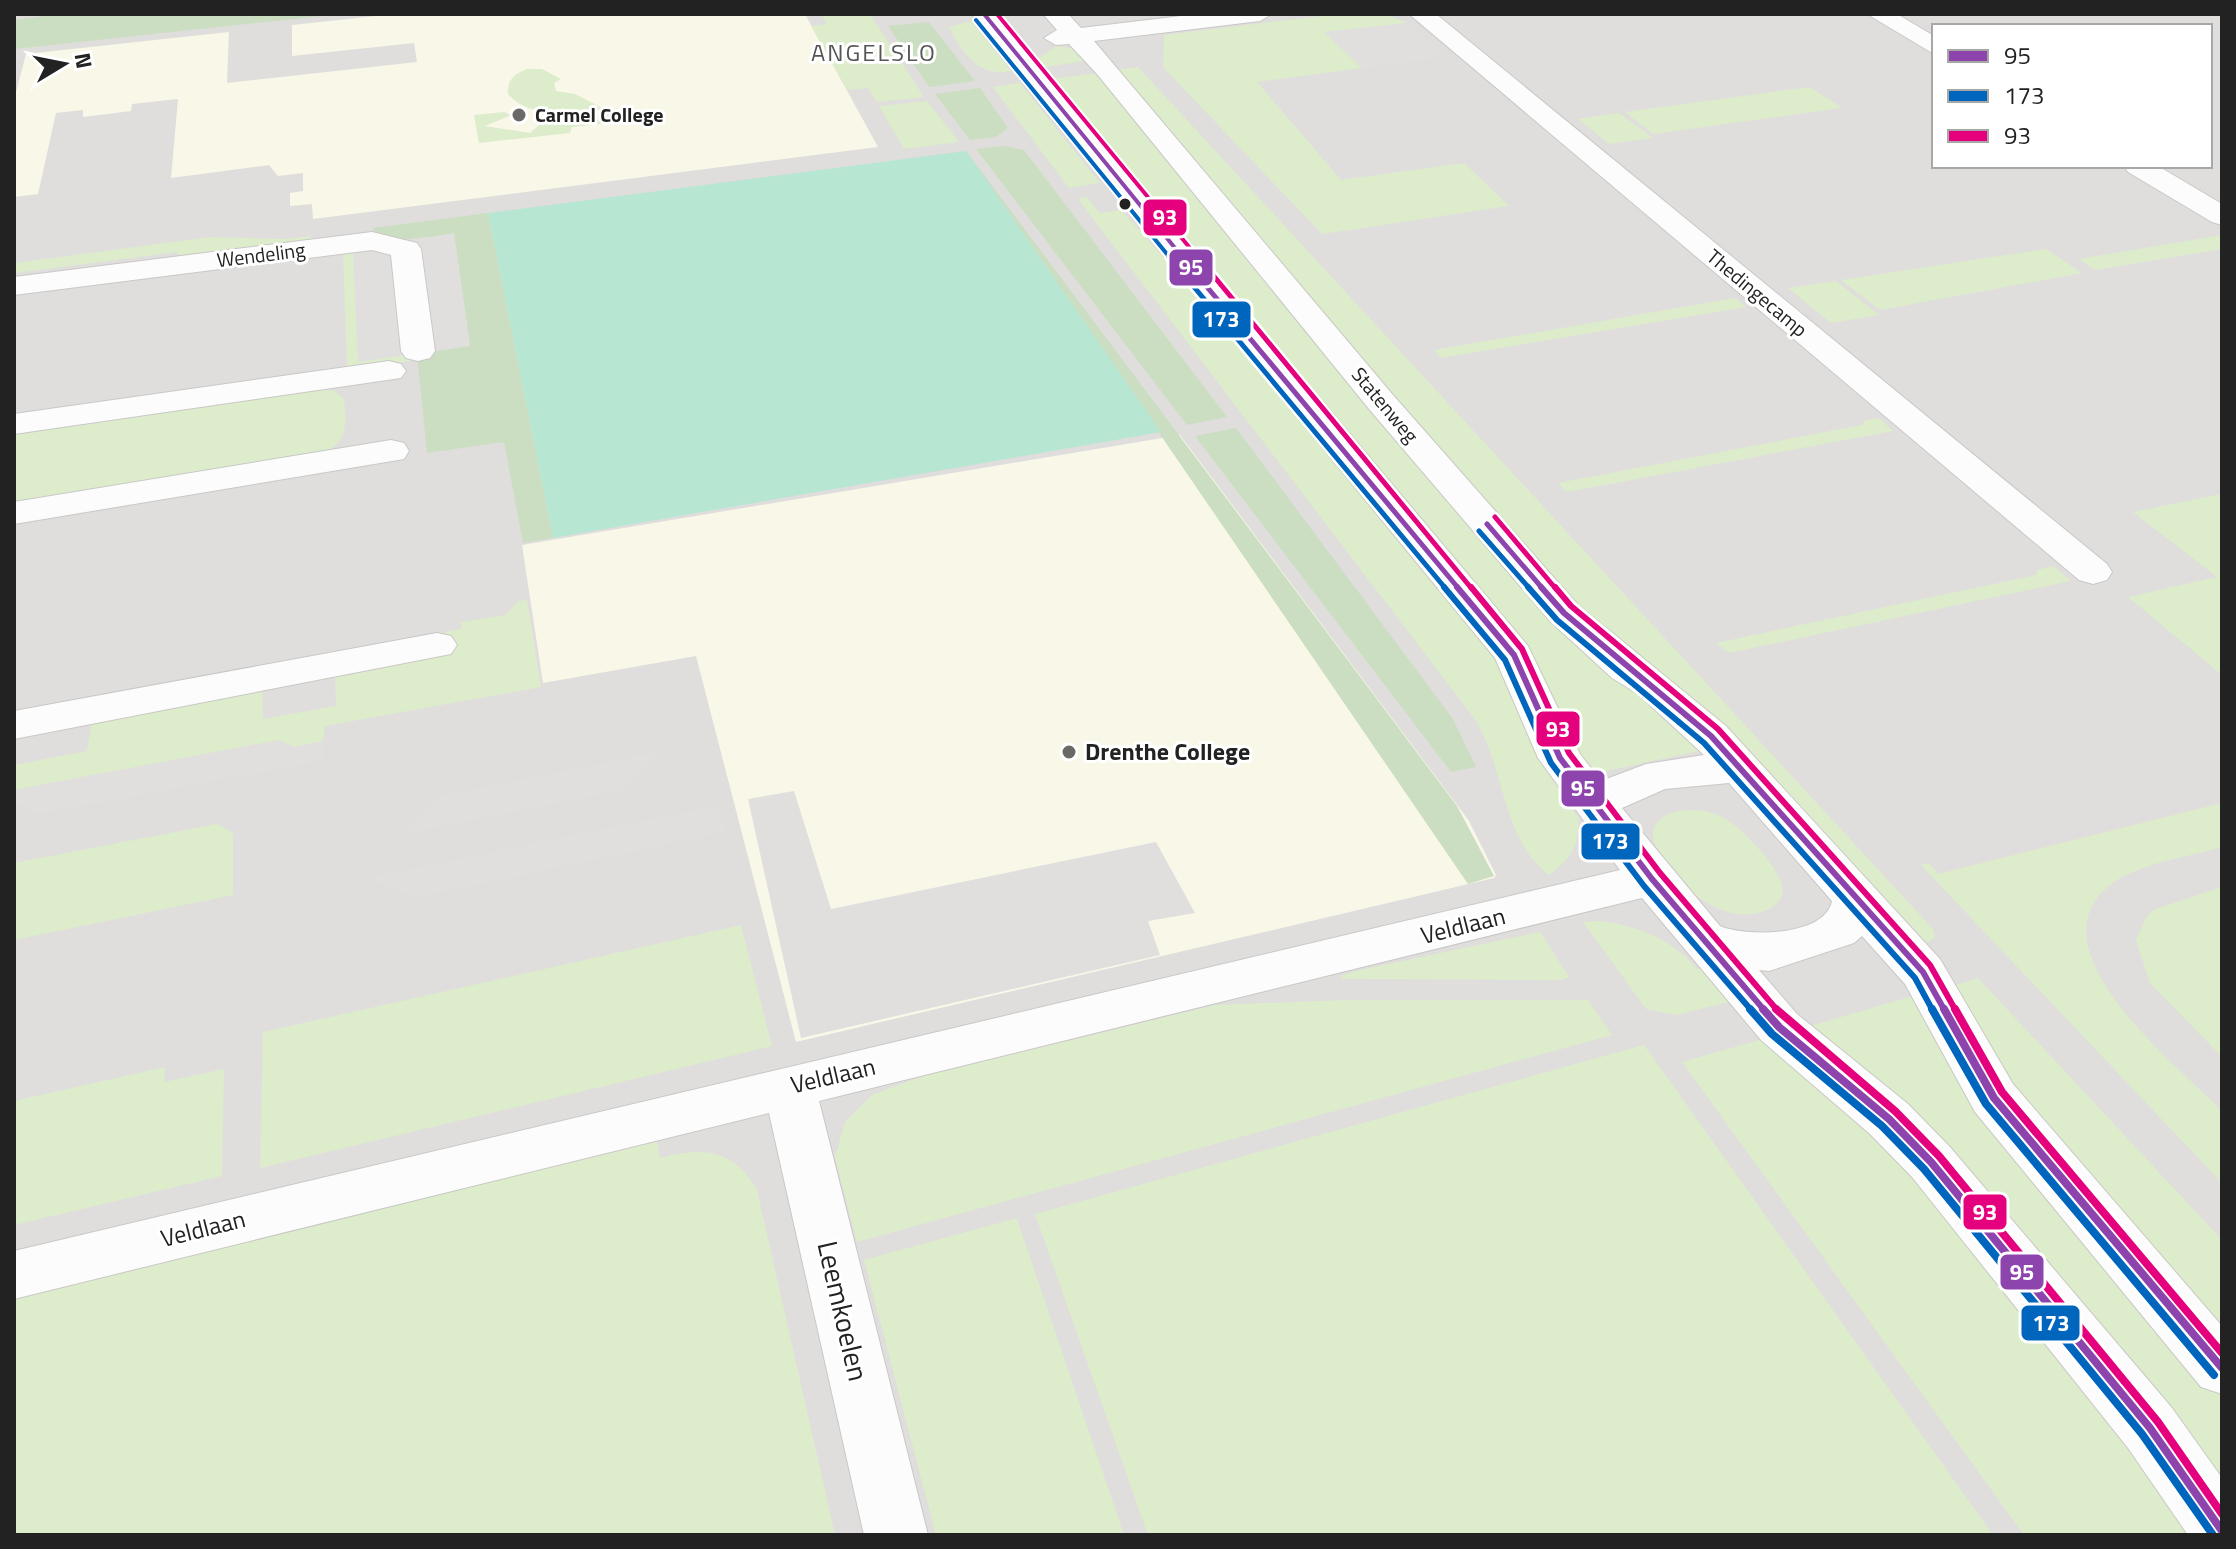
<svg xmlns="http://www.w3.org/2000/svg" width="2236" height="1549" font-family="'Titillium Web',sans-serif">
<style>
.residential{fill:#dfdedc;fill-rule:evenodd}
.education{fill:#f8f7e8}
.grass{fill:#ddeccb}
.forest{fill:#cbdec1}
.pitch{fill:#b7e6d2}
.parking{fill:#e0dfde}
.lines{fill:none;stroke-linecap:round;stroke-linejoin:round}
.minor-casing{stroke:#c9c8c7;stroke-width:2}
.minor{fill:#fdfcfc;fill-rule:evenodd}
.bus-1-far3-casing{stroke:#fff;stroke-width:8}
.bus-1-far2-casing{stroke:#fff;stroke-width:10}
.bus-1-far1-casing{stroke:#fff;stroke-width:12}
.bus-1-casing{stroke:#fff;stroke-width:14}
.bus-2-far3-casing{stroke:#fff;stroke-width:8}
.bus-2-far2-casing{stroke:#fff;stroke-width:10}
.bus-2-far1-casing{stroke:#fff;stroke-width:12}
.bus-2-casing{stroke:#fff;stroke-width:14}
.bus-3-far3-casing{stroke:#fff;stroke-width:8}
.bus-3-far2-casing{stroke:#fff;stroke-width:10}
.bus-3-far1-casing{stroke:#fff;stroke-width:12}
.bus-3-casing{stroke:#fff;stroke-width:14}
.bus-1-far3{stroke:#8e44ad;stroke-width:4}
.bus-1-far2{stroke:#8e44ad;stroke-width:5}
.bus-1-far1{stroke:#8e44ad;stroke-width:6}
.bus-1{stroke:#8e44ad;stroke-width:8}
.bus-2-far3{stroke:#0065bd;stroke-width:4}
.bus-2-far2{stroke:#0065bd;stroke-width:5}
.bus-2-far1{stroke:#0065bd;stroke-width:6}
.bus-2{stroke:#0065bd;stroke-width:8}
.bus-3-far3{stroke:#e5007d;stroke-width:4}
.bus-3-far2{stroke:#e5007d;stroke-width:5}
.bus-3-far1{stroke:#e5007d;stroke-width:6}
.bus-3{stroke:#e5007d;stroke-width:8}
.poi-dot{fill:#6a6968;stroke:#fff;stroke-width:3}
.bus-dot{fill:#222;stroke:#fff;stroke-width:3}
.labels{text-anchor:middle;stroke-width:6;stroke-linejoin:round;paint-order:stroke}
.far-poi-label{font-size:20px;font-weight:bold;fill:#222;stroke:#fff;text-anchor:start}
.far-street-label{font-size:20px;fill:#222;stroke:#fff}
.far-quarter-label{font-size:24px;letter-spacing:2px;fill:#555;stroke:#fff}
.poi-label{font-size:24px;font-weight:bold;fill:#222;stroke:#fff;text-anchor:start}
.street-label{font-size:24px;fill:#222;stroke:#fff}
.near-street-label{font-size:28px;fill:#222;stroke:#fff}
.line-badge{stroke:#fff;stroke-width:3}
.badge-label{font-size:22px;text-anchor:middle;font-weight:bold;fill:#fff}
</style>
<rect width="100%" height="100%" fill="#f0eeeb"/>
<path class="residential" d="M14,14H2222V1535H14ZM1934,26H2210V166H1934Z"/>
<g class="education">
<polygon points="395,14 805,14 878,147 313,219 312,204 290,206 290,193 303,191 303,173 278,176 269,165 171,178 178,99 132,104 131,111 83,117 83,110 56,113 38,194 14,197 14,100 26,54 229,32 227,83 417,62 414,43 292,56 292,25"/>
<polygon points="1180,435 1469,821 1496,875 1494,878 796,1042 696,656 543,683 522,545"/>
</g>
<g class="grass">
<polygon points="821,14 870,14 924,97 877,102 868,88 847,90 811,26 827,24"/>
<polygon points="1339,14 1386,14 1407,23 1325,32 1362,68 1257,82 1341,180 1464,163 1509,206 1322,234 1163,67 1164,35"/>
<path d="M971,21L1011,71C979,78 963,54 949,27Z"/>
<polygon points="1056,46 1076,49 1085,61 1038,68 1038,59"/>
<polygon points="1138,67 1933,929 1935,937 1921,947 1595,625 1428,439 1116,70"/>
<path d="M527,69H542L561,79L554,83L556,91L575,94L604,109C573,113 531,120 508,94C507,80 514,74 527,69Z"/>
<polygon points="1098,73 1657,705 1703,750 1593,774 1043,80"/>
<polygon points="1020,83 1100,183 1069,188 993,87"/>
<polygon points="1810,87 1842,108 1653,134 1625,112"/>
<polygon points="927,101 959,142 904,149 879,106"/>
<polygon points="504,112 512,115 485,126 530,133 545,120 616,113 628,121 572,127 570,133 479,143 474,115"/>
<polygon points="1619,113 1653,138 1609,144 1578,119"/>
<path d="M1087,197L1099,213L1121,210L1294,403L1486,640L1577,803L1569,806L1578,817C1581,844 1570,859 1549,875C1501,839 1505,765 1474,718L1078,199Z"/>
<polygon points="2222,235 2222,249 2095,270 2079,259"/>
<polygon points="310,236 311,239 179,257 178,252 14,273 14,263 211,237 287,239"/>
<polygon points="2046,249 2082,273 1880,310 1841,280"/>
<polygon points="353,251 417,354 417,360 347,370 343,252"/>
<polygon points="1836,281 1879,315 1831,323 1788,288"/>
<polygon points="1735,298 1746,307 1441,358 1434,350"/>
<path d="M320,389L335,391L344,399C346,423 349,440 325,452L14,502V433Z"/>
<polygon points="1879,418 1893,431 1567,492 1558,483 1862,425 1864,421"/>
<polygon points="2222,494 2222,675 2128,597 2217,577 2133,512"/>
<polygon points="2054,566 2071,581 1729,653 1716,643 2036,575 2037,570"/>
<polygon points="527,600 541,687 325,726 323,741 293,747 279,740 14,790 14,765 87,751 93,715 262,685 263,719 336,706 335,672 444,652 445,632 461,629 461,622 506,615 518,601"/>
<path d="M2222,803V847C2189,857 2146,862 2117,880C2021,943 2176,1064 2222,1111V1183L1921,865L1929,863L1938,874Z"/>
<path d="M1678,811C1692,809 1707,810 1720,816C1739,824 1789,875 1782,895C1778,906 1769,910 1758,913C1716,923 1668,879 1654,841C1649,824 1663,815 1678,811Z"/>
<polygon points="217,824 233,833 233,895 14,940 14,863"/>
<polygon points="2222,887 2222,1057 2150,983 2136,940 2147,916 2155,909"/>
<path d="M1599,921C1639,926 1672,939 1697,969L1709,966L1733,1001L1676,1015L1646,1009L1583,922Z"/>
<polygon points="741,925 772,1046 260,1168 263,1032"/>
<polygon points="1540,932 1569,977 1562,980 1340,979 1343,975 1365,969"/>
<polygon points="1978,978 2222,1240 2222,1333 2035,1127 1950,987"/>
<polygon points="1916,995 2222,1392 2222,1495 1804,1028"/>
<polygon points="1346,1000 1588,1000 1612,1035 857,1242 835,1157 845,1122 872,1095 923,1076 1216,1005"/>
<polygon points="1770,1037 1871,1125 2200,1535 2024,1535 1682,1062"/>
<polygon points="1644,1045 1993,1535 1148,1535 1035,1214"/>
<polygon points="165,1067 164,1082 224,1069 222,1176 14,1225 14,1101"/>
<path d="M657,1141L660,1158C704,1147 732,1148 757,1190L835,1535H14V1297Z"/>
<polygon points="1017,1218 1017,1219 1124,1535 936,1535 864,1260"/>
</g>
<g class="forest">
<polygon points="61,14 341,14 14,49 14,20"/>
<polygon points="929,22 975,81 929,87 888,26"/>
<polygon points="980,88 1008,128 996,137 970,140 935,94"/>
<polygon points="1003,146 1024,150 1227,417 1187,425 976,149"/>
<polygon points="966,151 1457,806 1494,876 1468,884"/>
<polygon points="488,213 553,538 523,543 504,442 427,453 417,354 470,346 454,234 400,240 373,231 373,228"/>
<polygon points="1236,428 1453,719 1476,767 1451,772 1195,436"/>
</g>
<polygon class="pitch" points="966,151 1161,432 553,538 488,213"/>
<g class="parking">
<polygon points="1407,23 1447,57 1362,68 1324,32"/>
<polygon points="454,233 470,346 358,362 353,251"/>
<polygon points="280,740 293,747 323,741 324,760 39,814 14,802 14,790"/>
<polygon points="661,751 621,790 396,836 444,795"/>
<polygon points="794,791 831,909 1156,842 1195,913 1148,921 1160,955 801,1038 748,799"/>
<polygon points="719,805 726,832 416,897 368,878"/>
</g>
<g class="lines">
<defs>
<g id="minor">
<path d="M972,14H997L1528,646L1580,754L1601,781L1646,764L1704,755L1638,694L1612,678L1550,621L1369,409L1097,74L1069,44L1056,45L1044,38L1057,30L1043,14H1068L1081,28L1198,14H1272L1260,21L1094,41L1393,395L1578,605L1726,726L1940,959L2013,1084L2222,1326V1394L2201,1387L1975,1112L1905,984L1862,936L1854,943L1769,971L1759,970L1797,1014L1908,1104L1950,1147L2172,1408L2222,1478V1535H2188L2128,1448L1912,1177L1870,1134L1761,1040L1642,898L819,1101L928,1535H864L769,1113L14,1299V1251L1620,870L1538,758L1495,658L1024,84ZM1729,783L1832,901C1825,937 1746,937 1720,926L1622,808L1665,789Z"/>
<polygon points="1409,14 1436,14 2107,564 2112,572 2107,580 2093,584 2079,580"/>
<polygon points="1867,14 1897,14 1934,36 1934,54"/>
<polygon points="2124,166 2158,166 2222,204 2222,225 2212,222 2128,172"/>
<polygon points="372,232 417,243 421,249 435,351 430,358 418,361 406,358 401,351 391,255 372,250 14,295 14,277"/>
<polygon points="389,361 401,364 406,371 401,378 14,434 14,414"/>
<polygon points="391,440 404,443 409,451 404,459 14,524 14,502"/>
<polygon points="437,633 451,636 457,645 451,654 14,739 14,711"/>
</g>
</defs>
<use href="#minor" class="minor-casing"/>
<use href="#minor" class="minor"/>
<defs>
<polyline id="bus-1-far3" points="984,14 1184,259"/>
<g id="bus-1-far2">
<polyline points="1182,257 1459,589"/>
<polyline points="1487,524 1543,589"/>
</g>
<g id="bus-1-far1">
<polyline points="1457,587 1514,655 1560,758 1652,879 1765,1011"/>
<polyline points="1541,587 1564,613 1711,736 1923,972 1945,1011"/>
</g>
<g id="bus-1">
<polyline points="1763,1009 1779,1027 1889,1119 1931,1162 2150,1428 2222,1531"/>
<polyline points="1944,1009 1994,1098 2222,1368"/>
</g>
<polyline id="bus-2-far3" points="976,20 1171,259"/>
<g id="bus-2-far2">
<polyline points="1169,257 1446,589"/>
<polyline points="1479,531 1530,589"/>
</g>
<g id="bus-2-far1">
<polyline points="1444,587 1505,660 1551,763 1644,886 1752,1011"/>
<polyline points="1528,587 1557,620 1704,743 1915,978 1933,1011"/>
</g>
<g id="bus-2">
<polyline points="1750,1009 1772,1034 1882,1126 1924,1169 2142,1434 2213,1535"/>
<polyline points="1932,1009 1986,1104 2214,1375"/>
</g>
<polyline id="bus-3-far3" points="997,14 1199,259"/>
<g id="bus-3-far2">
<polyline points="1198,257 1472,589"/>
<polyline points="1495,517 1556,589"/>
</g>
<g id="bus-3-far1">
<polyline points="1471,587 1522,649 1569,753 1660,873 1778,1011"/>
<polyline points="1555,587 1571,606 1718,729 1930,965 1956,1011"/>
</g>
<g id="bus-3">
<polyline points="1776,1009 1895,1111 1939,1156 2158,1422 2222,1514"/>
<polyline points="1955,1009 2002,1092 2222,1353"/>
</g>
</defs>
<use href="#bus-1-far3" class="bus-1-far3-casing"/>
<use href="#bus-1-far2" class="bus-1-far2-casing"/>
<use href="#bus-1-far1" class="bus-1-far1-casing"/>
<use href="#bus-1" class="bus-1-casing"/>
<use href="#bus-2-far3" class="bus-2-far3-casing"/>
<use href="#bus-2-far2" class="bus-2-far2-casing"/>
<use href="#bus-2-far1" class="bus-2-far1-casing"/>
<use href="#bus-2" class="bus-2-casing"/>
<use href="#bus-3-far3" class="bus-3-far3-casing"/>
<use href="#bus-3-far2" class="bus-3-far2-casing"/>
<use href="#bus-3-far1" class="bus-3-far1-casing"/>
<use href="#bus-3" class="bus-3-casing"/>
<use href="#bus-1-far3" class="bus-1-far3"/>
<use href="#bus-1-far2" class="bus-1-far2"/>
<use href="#bus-1-far1" class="bus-1-far1"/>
<use href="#bus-1" class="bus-1"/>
<use href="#bus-2-far3" class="bus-2-far3"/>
<use href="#bus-2-far2" class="bus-2-far2"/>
<use href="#bus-2-far1" class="bus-2-far1"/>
<use href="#bus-2" class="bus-2"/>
<use href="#bus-3-far3" class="bus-3-far3"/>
<use href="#bus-3-far2" class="bus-3-far2"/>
<use href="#bus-3-far1" class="bus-3-far1"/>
<use href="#bus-3" class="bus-3"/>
</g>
<g class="poi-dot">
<circle cx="519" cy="115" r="8"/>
<circle cx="1069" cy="752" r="8"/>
</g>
<circle class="bus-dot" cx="1125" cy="204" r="7"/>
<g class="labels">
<g class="far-poi-label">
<text x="535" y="122">Carmel College</text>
</g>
<g class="far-street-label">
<text transform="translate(261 255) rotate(-7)" y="7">Wendeling</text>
<text transform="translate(1757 293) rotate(40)" y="7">Thedingecamp</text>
<text transform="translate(1385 405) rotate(50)" y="7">Statenweg</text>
</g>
<g class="far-quarter-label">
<text x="874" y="61">ANGELSLO</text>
</g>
<g class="poi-label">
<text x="1085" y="760">Drenthe College</text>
</g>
<g class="street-label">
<text transform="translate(1463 926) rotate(-14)" y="8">Veldlaan</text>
<text transform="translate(833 1076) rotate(-13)" y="8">Veldlaan</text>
<text transform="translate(203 1229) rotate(-14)" y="8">Veldlaan</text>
</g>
<g class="near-street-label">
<text transform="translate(843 1311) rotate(77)" y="10">Leemkoelen</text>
</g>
</g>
<g class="line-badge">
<rect x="1142" y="198" width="46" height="39" rx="8" fill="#e5007d"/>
<rect x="1168" y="248" width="46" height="39" rx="8" fill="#8e44ad"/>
<rect x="1191" y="300" width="61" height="39" rx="8" fill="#0065bd"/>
<rect x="1535" y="710" width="46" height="38" rx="8" fill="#e5007d"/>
<rect x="1560" y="769" width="46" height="39" rx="8" fill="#8e44ad"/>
<rect x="1580" y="822" width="61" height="39" rx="8" fill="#0065bd"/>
<rect x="1962" y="1193" width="46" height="38" rx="8" fill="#e5007d"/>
<rect x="1999" y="1253" width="46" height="38" rx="8" fill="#8e44ad"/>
<rect x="2020" y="1304" width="61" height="38" rx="8" fill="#0065bd"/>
</g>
<g class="badge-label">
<text x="1165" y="225">93</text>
<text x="1191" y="275">95</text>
<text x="1221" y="327">173</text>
<text x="1558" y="737">93</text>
<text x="1583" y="796">95</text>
<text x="1610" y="849">173</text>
<text x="1985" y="1220">93</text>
<text x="2022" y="1280">95</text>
<text x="2051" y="1331">173</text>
</g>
<rect width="2236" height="1549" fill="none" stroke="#222222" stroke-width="32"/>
<rect x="1932" y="24" width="280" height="144" fill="#ffffff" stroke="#a7a7a7" stroke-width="2"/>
<rect x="1948" y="50" width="40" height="12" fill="#8e44ad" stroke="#a7a7a7" stroke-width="2"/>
<text x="2004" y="64" font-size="24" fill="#222222">95</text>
<rect x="1948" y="90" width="40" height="12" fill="#0065bd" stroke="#a7a7a7" stroke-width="2"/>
<text x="2004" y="104" font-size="24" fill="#222222">173</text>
<rect x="1948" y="130" width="40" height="12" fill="#e5007d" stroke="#a7a7a7" stroke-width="2"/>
<text x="2004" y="144" font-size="24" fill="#222222">93</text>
<g transform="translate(64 64) rotate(80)" stroke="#ffffff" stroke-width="6" paint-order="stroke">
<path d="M0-6L14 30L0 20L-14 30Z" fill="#222222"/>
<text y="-12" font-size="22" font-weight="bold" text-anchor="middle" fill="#222222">N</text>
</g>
</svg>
